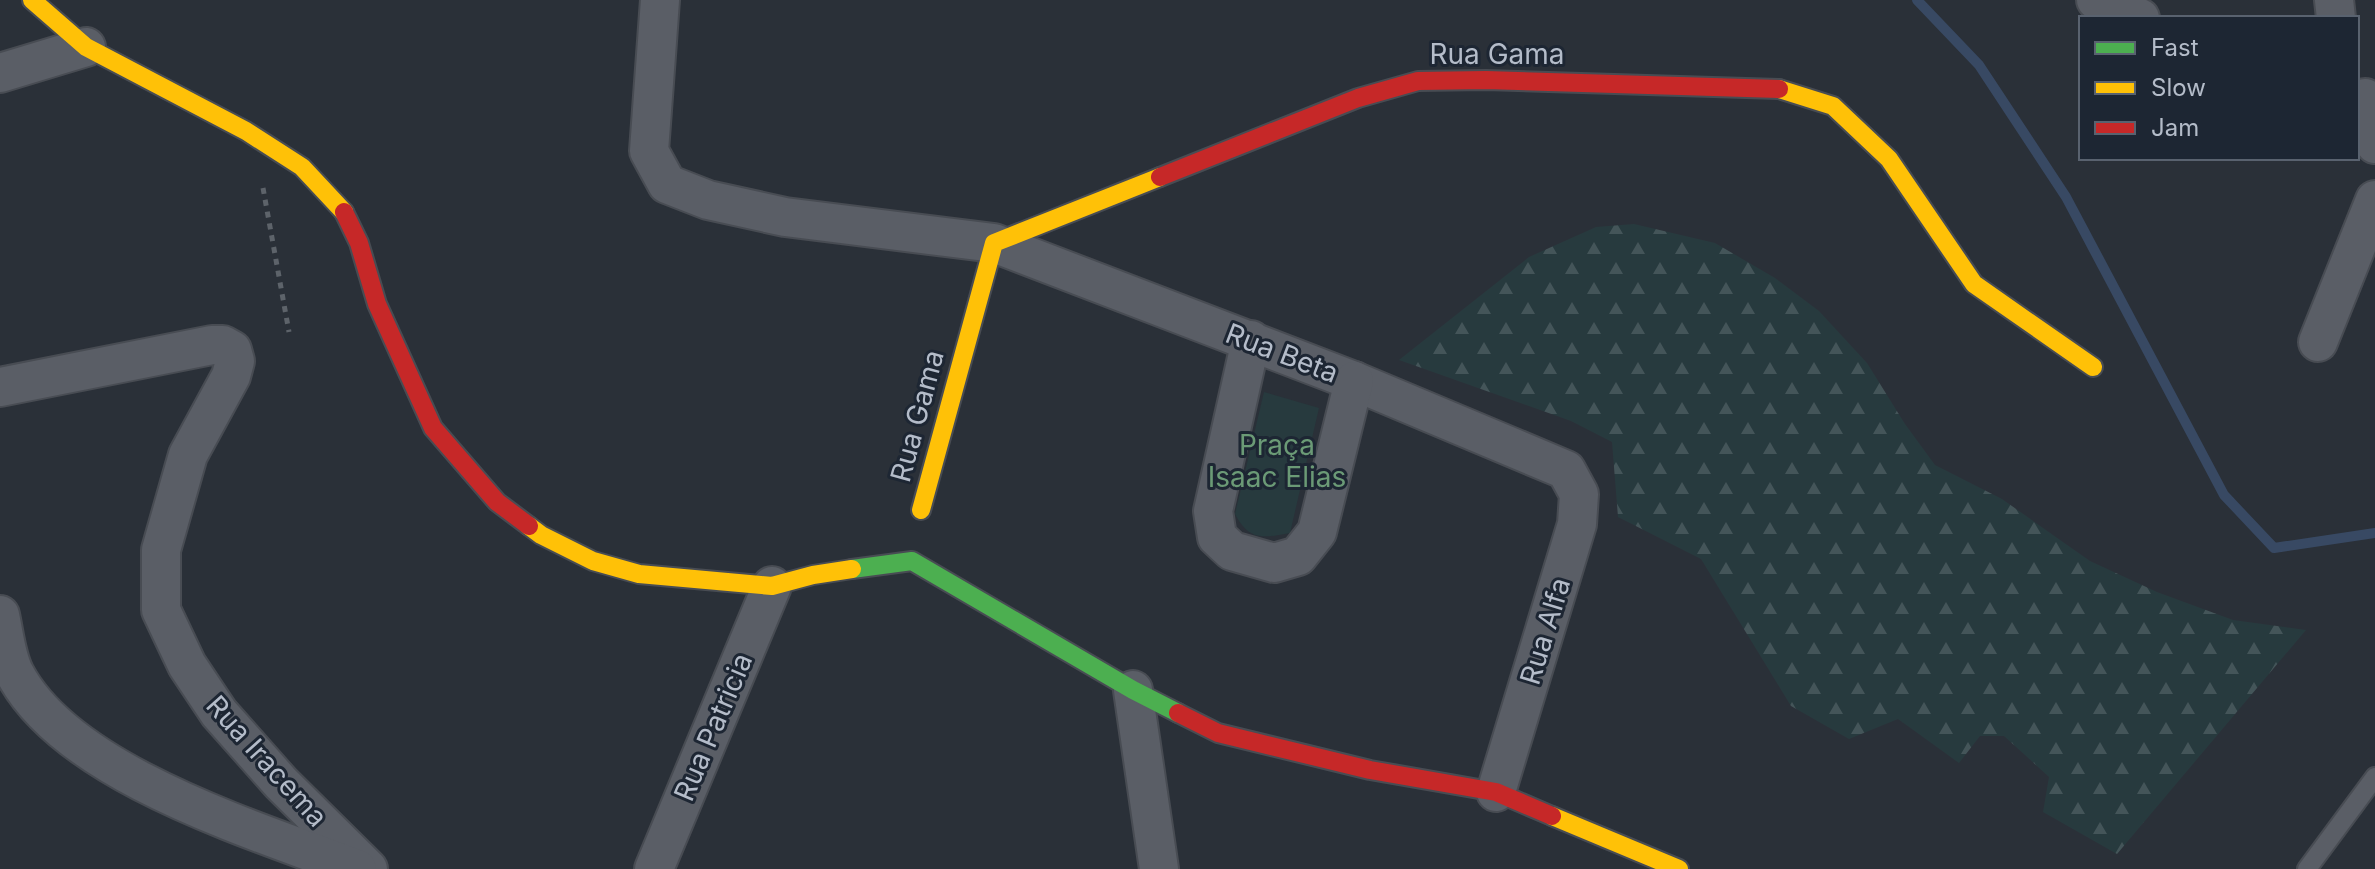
<svg xmlns="http://www.w3.org/2000/svg" width="2375" height="869" font-family="Inter,sans-serif">
<style>
.forest{fill:url(#forest-firs)}
.green{fill:#273a3e}
.lines{fill:none;stroke-linecap:round;stroke-linejoin:round}
.stream{stroke:#384963;stroke-width:10}
.lane-casing{stroke:#484c53;stroke-width:22}
.street-casing{stroke:#484c53;stroke-width:42}
.fast-casing{stroke:#484c53;stroke-width:22}
.slow-casing{stroke:#484c53;stroke-width:22}
.jam-casing{stroke:#484c53;stroke-width:22}
.path{stroke:#5d636a;stroke-width:5;stroke-dasharray:6 6;stroke-linecap:butt}
.lane{stroke:#5a5e66;stroke-width:18}
.street{stroke:#5a5e66;stroke-width:38}
.fast{stroke:#4caf50;stroke-width:18}
.slow{stroke:#ffc107;stroke-width:18}
.jam{stroke:#c62828;stroke-width:18}
.labels{text-anchor:middle;stroke-width:6;stroke-linejoin:round;paint-order:stroke}
.street-label{font-size:28px;fill:#b4bcc9;stroke:#1d2633}
.park-label{font-size:28px;fill:#6b9a76;stroke:#1d2633}
</style>
<defs>
<pattern id="forest-firs" width="22" height="20" patternUnits="userSpaceOnUse" patternTransform="scale(2)"><rect width="22" height="20" fill="#273a3e"/><path d="M5 1l3.5 6h-7zM16 11l3.5 6h-7z" fill="#445559"/></pattern>
</defs>
<rect width="100%" height="100%" fill="#2a3038"/>
<polygon class="forest" points="1634,224 1715,243 1775,278 1819,311 1867,363 1905,424 1935,465 2002,499 2090,561 2157,592 2233,620 2306,630 2117,854 2043,812 2049,777 2004,736 1980,736 1959,763 1898,719 1849,739 1791,706 1701,559 1618,517 1612,442 1571,421 1399,360 1529,257 1596,227"/>
<path class="green" d="M1264,392L1319,408L1290,533C1263,538 1249,541 1235,514Z"/>
<g class="lines">
<polyline class="stream" points="1917,0 1979,65 2066,197 2224,495 2274,548 2375,533"/>
<defs>
<polyline id="lane" points="2307,869 2375,777"/>
<g id="street">
<polyline points="660,0 649,151 667,184 708,200 785,217 994,243 1354,381 1566,470 1579,494 1577,524 1496,792"/>
<polyline points="2096,0 2140,18"/>
<polyline points="2334,0 2336,18"/>
<polyline points="0,73 86,47"/>
<polyline points="2365,98 2375,144"/>
<polyline points="1251,340 1213,511 1217,537 1232,551 1274,563 1298,556 1317,532 1354,381"/>
<polyline points="2318,342 2375,200"/>
<polyline points="0,387 212,345 223,345 232,350 235,361 231,376 188,455 161,550 161,610 187,665 219,713 281,783 368,869"/>
<path d="M0,615C4,633 6,657 15,674C68,774 255,830 357,869"/>
<polyline points="1133,690 1159,869"/>
<polyline points="654,869 772,586"/>
</g>
<polyline id="fast" points="852,569 912,561 1133,690 1178,713"/>
<g id="slow">
<polyline points="32,0 86,47 246,131 302,167 344,212"/>
<polyline points="1779,89 1833,106 1889,159 1974,284 2093,367"/>
<polyline points="921,510 994,243 1160,177"/>
<polyline points="529,526 541,535 593,561 639,574 772,586 813,575 852,569"/>
<polyline points="1552,816 1679,869"/>
</g>
<g id="jam">
<polyline points="1160,177 1358,98 1418,81 1486,80 1779,89"/>
<polyline points="344,212 359,243 377,304 433,428 497,502 529,526"/>
<polyline points="1178,713 1218,733 1370,770 1496,792 1552,816"/>
</g>
</defs>
<use href="#lane" class="lane-casing"/>
<use href="#street" class="street-casing"/>
<use href="#fast" class="fast-casing"/>
<use href="#slow" class="slow-casing"/>
<use href="#jam" class="jam-casing"/>
<polyline class="path" points="263,188 289,332"/>
<use href="#lane" class="lane"/>
<use href="#street" class="street"/>
<use href="#fast" class="fast"/>
<use href="#slow" class="slow"/>
<use href="#jam" class="jam"/>
</g>
<g class="labels">
<g class="street-label">
<text x="1497" y="64">Rua Gama</text>
<text transform="translate(1282 353) rotate(21)" y="10">Rua Beta</text>
<text transform="translate(917 416) rotate(-75)" y="10">Rua Gama</text>
<text transform="translate(1545 631) rotate(-73)" y="10">Rua Alfa</text>
<text transform="translate(713 727) rotate(-67)" y="10">Rua Patricia</text>
<text transform="translate(267 761) rotate(48)" y="10">Rua Iracema</text>
</g>
<g class="park-label">
<text x="1277" y="455">Praça<tspan x="1277" dy="32">Isaac Elias</tspan></text>
</g>
</g>
<rect x="2079" y="16" width="280" height="144" fill="#1d2633" stroke="#59626f" stroke-width="2"/>
<rect x="2095" y="42" width="40" height="12" fill="#4caf50" stroke="#59626f" stroke-width="2"/>
<text x="2151" y="56" font-size="24" fill="#b4bcc9">Fast</text>
<rect x="2095" y="82" width="40" height="12" fill="#ffc107" stroke="#59626f" stroke-width="2"/>
<text x="2151" y="96" font-size="24" fill="#b4bcc9">Slow</text>
<rect x="2095" y="122" width="40" height="12" fill="#c62828" stroke="#59626f" stroke-width="2"/>
<text x="2151" y="136" font-size="24" fill="#b4bcc9">Jam</text>
</svg>
